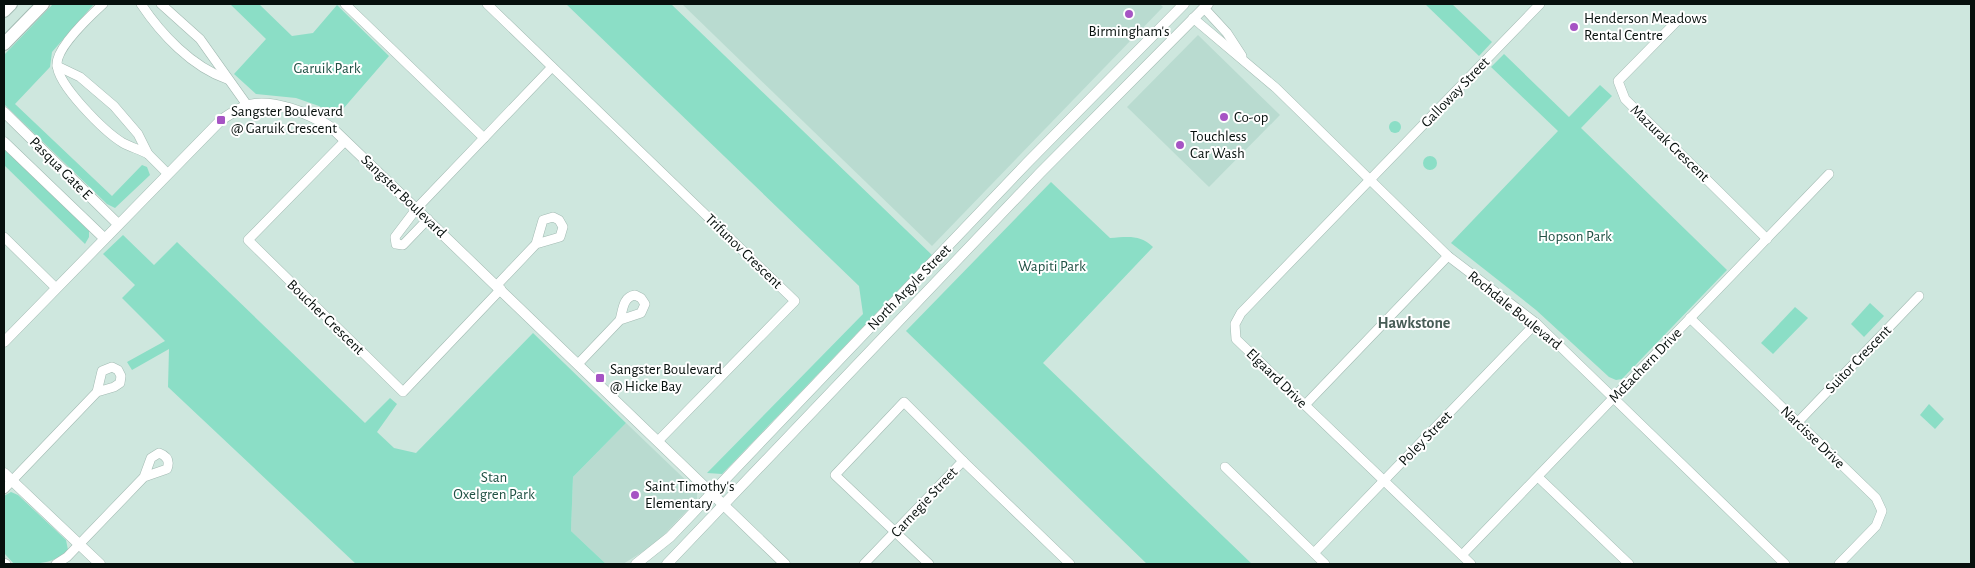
<svg xmlns="http://www.w3.org/2000/svg" width="1975" height="568" font-family="'Alegreya Sans',sans-serif">
<style>
.built{fill:#b9dbd0}
.green{fill:#8bdec6}
.lines{fill:none;stroke-linecap:round;stroke-linejoin:round}
.minor-casing{stroke:#a3bbb3;stroke-width:10}
.tertiary-casing{stroke:#a3bbb3;stroke-width:11}
.secondary-casing{stroke:#a3bbb3;stroke-width:14}
.minor{stroke:#fff;stroke-width:9}
.tertiary{stroke:#fff;stroke-width:10}
.secondary{stroke:#fff;stroke-width:12}
.poi-dot{fill:#a654c4;stroke:#fff;stroke-width:2}
.labels{text-anchor:middle;stroke-width:4;stroke-linejoin:round;paint-order:stroke}
.poi-label{font-size:15px;fill:#07100d;stroke:#fff;text-anchor:start}
.park-label{font-size:15px;fill:#215245;stroke:#fff}
.street-label{font-size:15px;fill:#07100d;stroke:#fff}
.neighbourhood-label{font-size:16px;font-weight:bold;fill:#475d56;stroke:#fff}
</style>
<rect width="100%" height="100%" fill="#cee7de"/>
<g class="built">
<polygon points="682,4 1160,4 1163,7 932,246"/>
<polygon points="1198,35 1280,115 1209,187 1127,107"/>
<polygon points="626,423 697,491 697,500 655,544 623,564 606,564 571,531 573,477"/>
</g>
<g class="green">
<polygon points="53,4 94,4 52,52 50,67 15,104 112,196 142,165 147,167 150,175 115,208 107,204 4,104 4,55"/>
<polygon points="230,4 260,5 292,36 313,33 337,5 389,56 336,117 319,106 296,98 256,94 234,74 266,39"/>
<polygon points="566,4 671,4 932,255 722,474 707,473 863,314 859,286"/>
<polygon points="1425,4 1452,4 1492,42 1479,56"/>
<polygon points="1504,54 1569,117 1600,85 1612,96 1581,128 1727,270 1622,379 1616,380 1609,377 1536,310 1451,243 1558,131 1491,67"/>
<circle cx="1395" cy="127" r="6"/>
<polygon points="4,147 89,231 89,237 85,244 4,165"/>
<circle cx="1430" cy="163" r="7"/>
<path d="M1051,182L1110,238C1127,237 1140,234 1153,247L1043,363L1252,564H1147L906,331Z"/>
<polygon points="123,235 154,265 177,242 365,423 390,398 397,404 377,432 394,448 416,453 533,333 626,423 573,477 571,531 606,564 356,564 168,387 169,349 132,370 127,362 165,341 122,298 135,285 103,254"/>
<polygon points="1870,303 1884,316 1864,337 1851,324"/>
<polygon points="1795,307 1808,318 1773,354 1761,343"/>
<polygon points="1929,404 1944,419 1935,429 1920,415"/>
<path d="M11,492L18,495L66,540L68,550C52,565 36,564 14,564L4,553V496Z"/>
</g>
<g class="lines">
<defs>
<g id="minor">
<path d="M103,4C91,15 57,47 57,64C57,85 105,132 123,143C131,147 140,150 148,154"/>
<path d="M141,4C161,34 192,67 227,79"/>
<polyline points="161,4 200,39 247,105"/>
<polyline points="345,4 484,138"/>
<polyline points="487,4 795,301 658,441"/>
<polyline points="1204,8 1227,33 1242,56"/>
<polyline points="1193,18 1276,88 1448,256 1536,323 1785,564"/>
<polyline points="1677,21 1618,81 1625,99 1767,239"/>
<polyline points="57,66 80,77 114,106 138,134 148,154 167,173"/>
<polyline points="345,141 248,240 403,392 501,289"/>
<polyline points="428,219 403,245 396,244 395,237 417,208 552,67"/>
<polyline points="4,237 56,288"/>
<polyline points="497,285 536,244 543,220 553,217 559,220 563,227 560,237 536,244"/>
<polyline points="1690,318 1876,498 1882,511 1876,526 1839,564"/>
<path d="M578,364L620,320L641,313L645,304L641,298L635,295C623,297 623,309 620,320"/>
<polyline points="1305,405 1448,256"/>
<polyline points="1798,422 1919,296"/>
<polyline points="1225,467 1325,564"/>
<polyline points="1538,477 1629,564"/>
<polyline points="4,489 97,392 102,371 112,367 118,370 121,376 120,383 114,387 97,392"/>
<polyline points="1314,553 1536,323"/>
<polyline points="1462,555 1829,174"/>
<polyline points="4,563 6,564"/>
<path d="M56,564L67,557L144,477L151,458L159,453C167,456 170,461 167,469L144,477"/>
<polyline points="864,564 963,461 1070,564"/>
<polyline points="929,564 835,475 904,402 963,461"/>
<polyline points="1471,564 1236,339 1235,324 1241,313 1540,4"/>
</g>
<g id="tertiary">
<polyline points="4,112 118,224"/>
<polyline points="4,142 104,238"/>
<path d="M4,342L221,120C229,115 237,109 246,106C270,97 311,114 332,128L785,564"/>
<polyline points="4,473 100,564"/>
<polyline points="636,564 670,537 1028,162 1184,4"/>
<polyline points="667,564 1040,173 1208,4"/>
</g>
<g id="secondary">
<polyline points="4,11 11,4"/>
<polyline points="4,44 43,4"/>
</g>
</defs>
<use href="#minor" class="minor-casing"/>
<use href="#tertiary" class="tertiary-casing"/>
<use href="#secondary" class="secondary-casing"/>
<use href="#minor" class="minor"/>
<use href="#tertiary" class="tertiary"/>
<use href="#secondary" class="secondary"/>
</g>
<g class="poi-dot">
<circle cx="1129" cy="14" r="5"/>
<circle cx="1574" cy="27" r="5"/>
<circle cx="1224" cy="117" r="5"/>
<rect x="216" y="115" width="10" height="10" rx="2.5"/>
<circle cx="1180" cy="145" r="5"/>
<rect x="595" y="373" width="10" height="10" rx="2.5"/>
<circle cx="635" cy="495" r="5"/>
</g>
<g class="labels">
<g class="poi-label">
<text x="1584" y="23">Henderson Meadows<tspan x="1584" dy="17">Rental Centre</tspan></text>
<text x="1129" y="36" text-anchor="middle">Birmingham's</text>
<text x="231" y="116">Sangster Boulevard<tspan x="231" dy="17">@ Garuik Crescent</tspan></text>
<text x="1234" y="122">Co-op</text>
<text x="1190" y="141">Touchless<tspan x="1190" dy="17">Car Wash</tspan></text>
<text x="610" y="374">Sangster Boulevard<tspan x="610" dy="17">@ Hicke Bay</tspan></text>
<text x="645" y="491">Saint Timothy's<tspan x="645" dy="17">Elementary</tspan></text>
</g>
<g class="park-label">
<text x="327" y="73">Garuik Park</text>
<text x="1575" y="241">Hopson Park</text>
<text x="1052" y="271">Wapiti Park</text>
<text x="494" y="482">Stan<tspan x="494" dy="17">Oxelgren Park</tspan></text>
</g>
<g class="street-label">
<text transform="translate(1455 92) rotate(-46)" y="5">Galloway Street</text>
<text transform="translate(1670 143) rotate(44)" y="5">Mazurak Crescent</text>
<text transform="translate(61 168) rotate(45)" y="5">Pasqua Gate E</text>
<text transform="translate(404 196) rotate(44)" y="5">Sangster Boulevard</text>
<text transform="translate(744 251) rotate(44)" y="5">Trifunov Crescent</text>
<text transform="translate(909 287) rotate(-46)" y="5">North Argyle Street</text>
<text transform="translate(1515 310) rotate(39)" y="5">Rochdale Boulevard</text>
<text transform="translate(326 317) rotate(44)" y="5">Boucher Crescent</text>
<text transform="translate(1858 359) rotate(-46)" y="5">Suitor Crescent</text>
<text transform="translate(1645 365) rotate(-46)" y="5">McEachern Drive</text>
<text transform="translate(1277 378) rotate(44)" y="5">Elgaard Drive</text>
<text transform="translate(1813 437) rotate(44)" y="5">Narcisse Drive</text>
<text transform="translate(1425 438) rotate(-46)" y="5">Poley Street</text>
<text transform="translate(924 502) rotate(-47)" y="5">Carnegie Street</text>
</g>
<g class="neighbourhood-label">
<text x="1414" y="328">Hawkstone</text>
</g>
</g>
<rect width="1975" height="568" fill="none" stroke="#07100d" stroke-width="10"/>
</svg>
